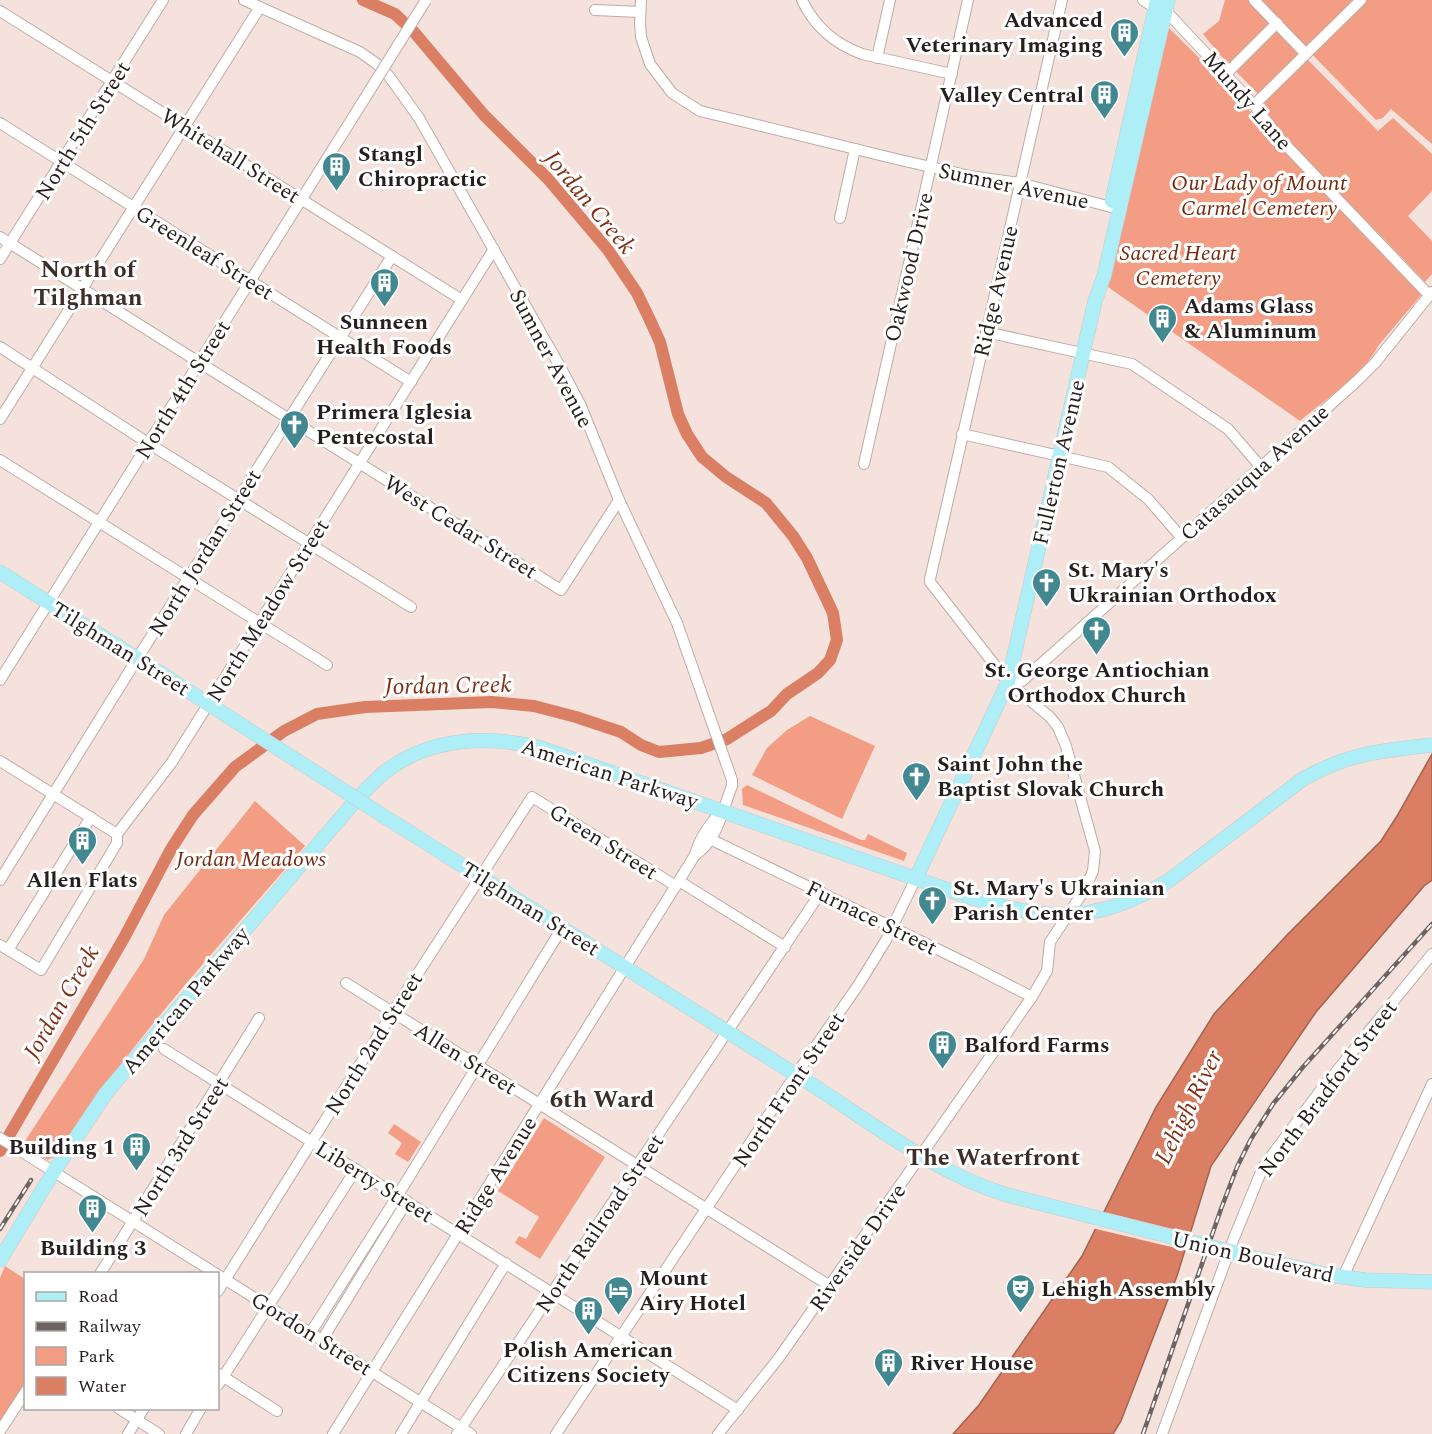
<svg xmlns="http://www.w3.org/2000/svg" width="1432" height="1434" font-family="Spectral,serif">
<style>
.green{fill:#f39e84}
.water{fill:#da7f64;stroke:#a4624f;stroke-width:1.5}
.pier{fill:#f5e2dc}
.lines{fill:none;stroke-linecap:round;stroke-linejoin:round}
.river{stroke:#da7f64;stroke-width:12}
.minor-casing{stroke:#bdaba5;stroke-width:12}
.major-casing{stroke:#cbc9c9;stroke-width:15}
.minor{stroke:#fff;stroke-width:10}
.major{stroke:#adeef7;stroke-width:14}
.rail-casing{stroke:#6e6360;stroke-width:4.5}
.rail{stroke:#fff;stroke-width:2;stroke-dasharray:7;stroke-linecap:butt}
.minor-bridge-casing{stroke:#bdaba5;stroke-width:12;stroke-linecap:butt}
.major-bridge-casing{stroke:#cbc9c9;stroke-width:15;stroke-linecap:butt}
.minor-bridge{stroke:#fff;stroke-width:10}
.major-bridge{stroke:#adeef7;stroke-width:14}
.labels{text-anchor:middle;stroke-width:6;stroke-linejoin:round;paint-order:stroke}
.poi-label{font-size:22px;font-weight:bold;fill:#261f1d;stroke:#fff;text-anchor:start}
.street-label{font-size:22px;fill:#261f1d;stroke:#fff}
.park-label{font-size:22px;font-style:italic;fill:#79280c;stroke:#fff}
.water-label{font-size:24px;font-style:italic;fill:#823016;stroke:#fff}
.neighbourhood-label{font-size:24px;font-weight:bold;fill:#3d2e2a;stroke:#fff}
</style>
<rect width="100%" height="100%" fill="#f5e2dc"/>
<g class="green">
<polygon points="1225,0 1432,0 1432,144 1391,109 1383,118 1376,120 1305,47 1258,94 1220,55 1203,34 1219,21"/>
<path d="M1169,28C1203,62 1239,95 1268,133L1422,294L1378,346C1367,371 1321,403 1300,421L1105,285Z"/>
<polygon points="1308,60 1378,131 1393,118 1432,154 1432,191 1408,216 1432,241 1432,274 1425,282 1384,239 1295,153 1260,107"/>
<polygon points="810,716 875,746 842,819 752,775 767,748 787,730"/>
<polygon points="747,785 861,840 865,840 868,834 907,853 904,861 743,805 742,789"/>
<path d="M255,801L305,846C218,947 128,1045 55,1156L48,1160L28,1149L30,1146L25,1141L144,959L164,915Z"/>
<polygon points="544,1118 605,1157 540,1259 515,1243 519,1236 526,1239 539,1217 498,1191"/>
<polygon points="394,1124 421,1142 408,1162 395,1154 402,1143 388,1133"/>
<polygon points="5,1266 25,1279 26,1385 0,1426 0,1278"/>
</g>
<polygon class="water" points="1432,754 1432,880 1424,886 1316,1012 1211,1166 1177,1276 1121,1421 1113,1434 953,1434 979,1405 1082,1256 1156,1107 1214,1014 1287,935 1381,841 1397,816"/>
<polygon class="pier" points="1100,1211 1193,1234 1188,1251 1092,1228"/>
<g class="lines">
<polyline class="river" points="0,1151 124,938 171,849 193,815 235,767 284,731 317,714 365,707 492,702 534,706 576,717 621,732 641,745 659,752 701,748 727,739 771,711 787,694 818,673 830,660 837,640 833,613 807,558 793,536 766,503 726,477 702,457 687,434 678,414 660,342 649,318 637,293 608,250 548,179 484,115 414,32 395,14 363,0"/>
<defs>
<g id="minor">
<path d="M244,0L360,52L377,64L388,75L419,118L562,370L581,406L619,500L677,623L732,780V786C722,811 718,840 695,855"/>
<polyline points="641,0 640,23 641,37 650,64 672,93 700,111 896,159 970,176 1020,183 1111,207"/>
<path d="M802,0C814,26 835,44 862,54L952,74"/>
<polyline points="1143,0 1155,8"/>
<polyline points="1254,0 1306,54"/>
<polyline points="595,10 640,12"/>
<polyline points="1165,10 1254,105 1280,139 1429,295"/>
<polyline points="0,11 462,300"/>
<polyline points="877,58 890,0"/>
<polyline points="1226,74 1277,23"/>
<polyline points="1254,105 1361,0"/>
<polyline points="0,123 411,382"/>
<polyline points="840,218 855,149"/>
<polyline points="0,237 561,590 619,500"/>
<polyline points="0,259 163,0"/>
<polyline points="986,332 1132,364 1228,429 1260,466"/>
<polyline points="0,347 148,443 411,607"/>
<polyline points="0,419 260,7"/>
<polyline points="962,434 1108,467 1148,499 1181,537"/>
<polyline points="0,460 327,665"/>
<polyline points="864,464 968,0"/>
<polyline points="0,680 365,98"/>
<polyline points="1008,682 1022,681 1358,380 1375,363 1432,292"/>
<polyline points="0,761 117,834"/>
<polyline points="710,839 970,965 1032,997"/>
<polyline points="0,880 137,659 392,256"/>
<polyline points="679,881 785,947"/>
<polyline points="0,945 41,970 117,843 117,834 172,762 494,249"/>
<polyline points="8,950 91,817"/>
<polyline points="346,983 830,1286"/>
<polyline points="164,1049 738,1410"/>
<polyline points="0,1138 471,1434"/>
<polyline points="100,1274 259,1018"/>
<polyline points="1343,1277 1432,1084"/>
<polyline points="218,1291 393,1012 532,797 676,886"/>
<polyline points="311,1332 398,1195 562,928"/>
<polyline points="322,1340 407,1201"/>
<polyline points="219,1374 277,1411"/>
<polyline points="218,1385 356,1169"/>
<polyline points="118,1408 159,1434"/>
<polyline points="0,1431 26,1391"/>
<polyline points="128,1434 144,1408"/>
<polyline points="186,1434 201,1408"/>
<path d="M333,1434L695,855C699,839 709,825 720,813"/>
<polyline points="401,1434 506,1263"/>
<polyline points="457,1434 821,892"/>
<polyline points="556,1434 786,1089 859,984 886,940 916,878"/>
<polyline points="718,1434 778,1359 1032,997 1047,971 1050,942 1085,889 1093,871 1095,851 1066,746 1058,727 1050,717 1008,682 930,582 930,579 1062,0"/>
<polyline points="1162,1434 1234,1238 1263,1167 1317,1095 1432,954"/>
</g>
<g id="major">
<polyline points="1112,201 1157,0"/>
<polyline points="0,572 165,676"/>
<polyline points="385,817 814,1086"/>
<polyline points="916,878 1008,682 1095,301 1104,276 1168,0"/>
<polyline points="1255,1258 1329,1275 1365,1280 1432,1282"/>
<path d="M0,1260L54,1171L106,1093L350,807C361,795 373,781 386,771C431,737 488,735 541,748L957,893"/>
</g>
</defs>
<use href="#minor" class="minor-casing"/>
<use href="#major" class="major-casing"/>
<use href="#minor" class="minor"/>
<use href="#major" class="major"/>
<defs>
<g id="rail">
<polyline points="0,1229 31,1180"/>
<polyline points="1143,1434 1221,1209 1237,1167 1251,1139 1273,1104 1303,1067 1432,924"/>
</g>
</defs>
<use href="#rail" class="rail-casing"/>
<use href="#rail" class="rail"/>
<defs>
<polyline id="minor-bridge" points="365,98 426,0"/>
<g id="major-bridge">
<polyline points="165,676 385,817"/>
<path d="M957,893C1041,920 1092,928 1171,879L1303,779C1349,753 1381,751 1432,745"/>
<path d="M814,1086C876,1126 936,1173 1007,1195L1255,1258"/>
</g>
</defs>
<use href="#minor-bridge" class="minor-bridge-casing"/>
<use href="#major-bridge" class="major-bridge-casing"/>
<use href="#minor-bridge" class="minor-bridge"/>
<use href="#major-bridge" class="major-bridge"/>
</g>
<defs>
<symbol id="building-pin" viewBox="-11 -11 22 30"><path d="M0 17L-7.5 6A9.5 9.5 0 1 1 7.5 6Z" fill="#418891" stroke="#fff"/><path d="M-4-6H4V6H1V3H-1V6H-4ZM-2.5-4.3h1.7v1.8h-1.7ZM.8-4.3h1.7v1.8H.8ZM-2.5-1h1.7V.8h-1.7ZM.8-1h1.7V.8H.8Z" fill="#fff"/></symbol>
<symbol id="church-pin" viewBox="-11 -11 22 30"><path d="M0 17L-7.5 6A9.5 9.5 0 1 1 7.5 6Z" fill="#418891" stroke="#fff"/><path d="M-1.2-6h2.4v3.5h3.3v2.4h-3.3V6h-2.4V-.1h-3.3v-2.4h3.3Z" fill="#fff"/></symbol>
<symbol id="theatre-pin" viewBox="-11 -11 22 30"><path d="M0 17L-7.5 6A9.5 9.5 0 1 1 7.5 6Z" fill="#418891" stroke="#fff"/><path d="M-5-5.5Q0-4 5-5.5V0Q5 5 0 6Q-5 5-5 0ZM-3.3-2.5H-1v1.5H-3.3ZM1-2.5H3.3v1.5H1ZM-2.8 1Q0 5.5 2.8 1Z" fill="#fff"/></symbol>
<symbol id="hotel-pin" viewBox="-11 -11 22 30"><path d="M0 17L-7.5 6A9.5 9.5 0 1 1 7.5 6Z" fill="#418891" stroke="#fff"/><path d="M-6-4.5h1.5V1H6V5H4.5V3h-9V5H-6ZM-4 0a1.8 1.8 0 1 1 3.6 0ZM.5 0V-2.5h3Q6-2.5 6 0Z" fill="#fff"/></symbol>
</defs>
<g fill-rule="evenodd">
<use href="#building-pin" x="1108" y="16" width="33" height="45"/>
<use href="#building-pin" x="1088" y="78" width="33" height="45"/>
<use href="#building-pin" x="320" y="150" width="33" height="45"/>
<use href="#building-pin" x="368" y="266" width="33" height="45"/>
<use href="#building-pin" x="1146" y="302" width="33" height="45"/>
<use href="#church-pin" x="278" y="408" width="33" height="45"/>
<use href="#church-pin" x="1030" y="566" width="33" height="45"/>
<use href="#church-pin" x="1080" y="614" width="33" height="45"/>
<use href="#church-pin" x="900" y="760" width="33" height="45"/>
<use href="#building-pin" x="66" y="824" width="33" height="45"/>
<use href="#church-pin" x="916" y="884" width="33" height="45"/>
<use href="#building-pin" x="926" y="1028" width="33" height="45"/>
<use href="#building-pin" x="120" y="1130" width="33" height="45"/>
<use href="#building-pin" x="76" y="1192" width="33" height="45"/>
<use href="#theatre-pin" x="1004" y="1272" width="33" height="45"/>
<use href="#hotel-pin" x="602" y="1274" width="33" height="45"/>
<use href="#building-pin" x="572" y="1294" width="33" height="45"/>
<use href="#building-pin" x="872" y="1346" width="33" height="45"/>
</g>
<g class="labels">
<g class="poi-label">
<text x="1103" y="27" text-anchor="end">Advanced<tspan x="1103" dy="25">Veterinary Imaging</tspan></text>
<text x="1084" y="102" text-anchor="end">Valley Central</text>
<text x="358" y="161">Stangl<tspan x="358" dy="25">Chiropractic</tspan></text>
<text x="1184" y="313">Adams Glass<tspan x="1184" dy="25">&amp; Aluminum</tspan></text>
<text x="384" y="329" text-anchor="middle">Sunneen<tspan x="384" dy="25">Health Foods</tspan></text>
<text x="316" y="419">Primera Iglesia<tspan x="316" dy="25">Pentecostal</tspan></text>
<text x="1068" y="577">St. Mary's<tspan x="1068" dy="25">Ukrainian Orthodox</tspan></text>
<text x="1097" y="677" text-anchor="middle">St. George Antiochian<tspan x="1097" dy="25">Orthodox Church</tspan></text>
<text x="937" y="771">Saint John the<tspan x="937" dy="25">Baptist Slovak Church</tspan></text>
<text x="82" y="887" text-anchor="middle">Allen Flats</text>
<text x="953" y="895">St. Mary's Ukrainian<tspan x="953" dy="25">Parish Center</tspan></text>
<text x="964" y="1052">Balford Farms</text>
<text x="115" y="1154" text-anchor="end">Building 1</text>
<text x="93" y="1255" text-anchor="middle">Building 3</text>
<text x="639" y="1285">Mount<tspan x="639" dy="25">Airy Hotel</tspan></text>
<text x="1041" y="1296">Lehigh Assembly</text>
<text x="588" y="1357" text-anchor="middle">Polish American<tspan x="588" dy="25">Citizens Society</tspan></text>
<text x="910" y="1370">River House</text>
</g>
<g class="street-label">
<text transform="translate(1248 100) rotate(49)" y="8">Mundy Lane</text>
<text transform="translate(82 130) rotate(-58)" y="8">North 5th Street</text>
<text transform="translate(231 155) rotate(32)" y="8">Whitehall Street</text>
<text transform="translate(1014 185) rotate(12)" y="8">Sumner Avenue</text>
<text transform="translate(205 252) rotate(32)" y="8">Greenleaf Street</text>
<text transform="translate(908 267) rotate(-77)" y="8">Oakwood Drive</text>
<text transform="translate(995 291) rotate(-77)" y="8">Ridge Avenue</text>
<text transform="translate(552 358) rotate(62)" y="8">Sumner Avenue</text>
<text transform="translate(182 389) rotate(-58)" y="8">North 4th Street</text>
<text transform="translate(1058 462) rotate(-77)" y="8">Fullerton Avenue</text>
<text transform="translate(1254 472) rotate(-42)" y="8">Catasauqua Avenue</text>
<text transform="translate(461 526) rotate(32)" y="8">West Cedar Street</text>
<text transform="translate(204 552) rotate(-58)" y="8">North Jordan Street</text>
<text transform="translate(267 610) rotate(-58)" y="8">North Meadow Street</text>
<text transform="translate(121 648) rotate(32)" y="8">Tilghman Street</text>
<text transform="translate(610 773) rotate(18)" y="8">American Parkway</text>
<text transform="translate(604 841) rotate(32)" y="8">Green Street</text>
<text transform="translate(531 908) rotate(32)" y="8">Tilghman Street</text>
<text transform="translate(872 917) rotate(26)" y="8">Furnace Street</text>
<text transform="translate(185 1000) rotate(-50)" y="8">American Parkway</text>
<text transform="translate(373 1043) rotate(-58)" y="8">North 2nd Street</text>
<text transform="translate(466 1058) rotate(32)" y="8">Allen Street</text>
<text transform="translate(1327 1088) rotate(-53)" y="8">North Bradford Street</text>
<text transform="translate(788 1089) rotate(-56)" y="8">North Front Street</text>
<text transform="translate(180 1146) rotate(-58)" y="8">North 3rd Street</text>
<text transform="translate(495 1175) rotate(-58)" y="8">Ridge Avenue</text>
<text transform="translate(375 1181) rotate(32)" y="8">Liberty Street</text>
<text transform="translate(599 1223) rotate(-56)" y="8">North Railroad Street</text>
<text transform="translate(857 1247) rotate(-55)" y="8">Riverside Drive</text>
<text transform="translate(1253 1256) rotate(13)" y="8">Union Boulevard</text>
<text transform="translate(312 1333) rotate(32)" y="8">Gordon Street</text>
</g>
<g class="park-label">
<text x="1259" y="190">Our Lady of Mount<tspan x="1259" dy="25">Carmel Cemetery</tspan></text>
<text x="1178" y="260">Sacred Heart<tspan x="1178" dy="25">Cemetery</tspan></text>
<text x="251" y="866">Jordan Meadows</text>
</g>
<g class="water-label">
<text transform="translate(590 202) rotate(50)" y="8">Jordan Creek</text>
<text transform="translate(448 685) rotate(-1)" y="8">Jordan Creek</text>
<text transform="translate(61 1002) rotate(-60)" y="8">Jordan Creek</text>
<text transform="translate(1188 1107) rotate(-64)" y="8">Lehigh River</text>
</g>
<g class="neighbourhood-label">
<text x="88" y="277">North of<tspan x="88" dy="28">Tilghman</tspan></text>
<text x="602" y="1107">6th Ward</text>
<text x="993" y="1165">The Waterfront</text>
</g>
</g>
<rect x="24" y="1272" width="195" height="138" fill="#ffffff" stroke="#a8a5a5" stroke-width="1.5"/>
<rect x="36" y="1292" width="30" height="9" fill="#adeef7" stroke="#a8a5a5" stroke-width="1.5"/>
<text x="78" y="1302" font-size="18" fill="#261f1d">Road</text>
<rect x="36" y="1322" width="30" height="9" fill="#6e6360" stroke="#a8a5a5" stroke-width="1.5"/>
<text x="78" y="1332" font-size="18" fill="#261f1d">Railway</text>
<rect x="36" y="1347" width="30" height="18" fill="#f39e84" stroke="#a8a5a5" stroke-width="1.5"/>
<text x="78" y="1362" font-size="18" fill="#261f1d">Park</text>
<rect x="36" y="1377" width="30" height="18" fill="#da7f64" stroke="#a8a5a5" stroke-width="1.5"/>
<text x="78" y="1392" font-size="18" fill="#261f1d">Water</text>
</svg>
